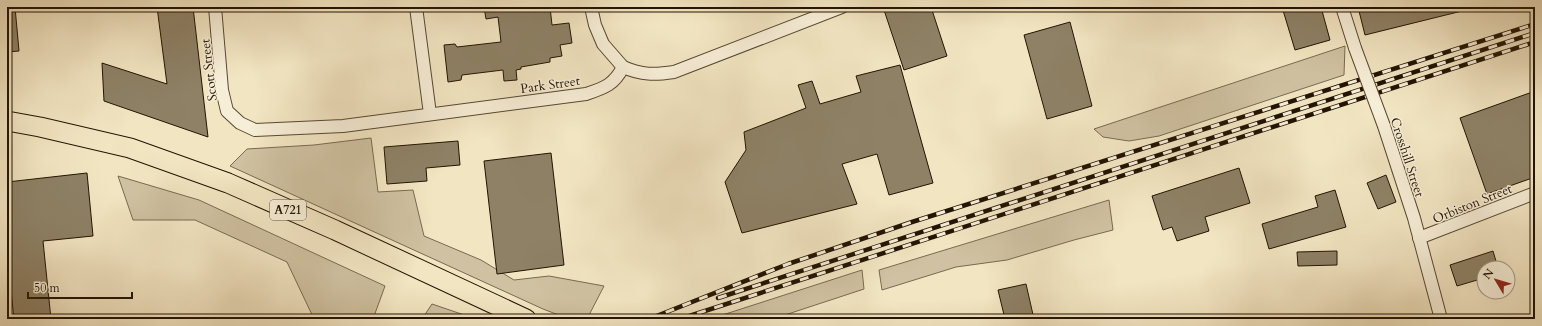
<svg xmlns="http://www.w3.org/2000/svg" width="1542" height="326" font-family="Cardo,serif">
<style>
.green{fill:#cfc1a1;stroke:#786a52}
.building{fill:#8e8166;stroke:#221402}
.lines{fill:none;stroke-linecap:round;stroke-linejoin:round}
.minor-casing{stroke:#564832;stroke-width:14}
.primary-casing{stroke:#221402;stroke-width:21}
.minor{stroke:#f7eed7;stroke-width:12}
.primary{stroke:#f2e5c2;stroke-width:19}
.rail-casing{stroke:#221402;stroke-width:4.5}
.rail{stroke:#f7eed7;stroke-width:3;stroke-dasharray:9;stroke-linecap:butt}
.minor-bridge-casing{stroke:#564832;stroke-width:14;stroke-linecap:butt}
.minor-bridge{stroke:#f7eed7;stroke-width:12}
.labels{text-anchor:middle;stroke-width:3;stroke-linejoin:round;paint-order:stroke}
.shield{fill:#f7eed7;stroke:#625542;stroke-width:1}
.shield-label{font-size:12px;font-weight:bold;fill:#221402}
.street-label{font-size:13px;fill:#221402;stroke:#f7eed7}
</style>
<rect width="100%" height="100%" fill="#f2e5c2"/>
<filter id="stains"><feTurbulence type="fractalNoise" baseFrequency=".005" numOctaves="4"/><feColorMatrix values="0 0 0 0 .2 0 0 0 0 .09 0 0 0 0 .02 0 0 0 .5 -.17"/></filter>
<radialGradient id="worn" r=".72"><stop offset=".6" stop-color="#630" stop-opacity="0"/><stop offset="1" stop-color="#630" stop-opacity=".3"/></radialGradient>
<g class="green">
<polygon points="1345,46 1344,75 1159,136 1129,141 1103,137 1094,129"/>
<polygon points="371,138 378,192 413,190 424,236 481,260 514,280 549,276 604,286 587,319 569,319 543,309 230,166 247,149 314,145"/>
<polygon points="118,176 199,200 385,286 373,319 314,319 287,262 195,220 133,220"/>
<polygon points="1109,200 1113,230 1074,240 1007,260 956,267 882,290 879,270"/>
<polygon points="862,270 864,289 785,315 779,319 710,319"/>
<polygon points="432,304 476,319 422,319"/>
</g>
<g class="building">
<polygon points="7,7 15,7 19,51 7,52"/>
<polygon points="157,7 193,7 208,137 104,101 102,63 167,84"/>
<polygon points="484,7 550,7 552,25 569,23 572,43 560,45 562,56 550,58 550,62 521,67 521,69 516,70 517,80 504,81 503,70 462,75 461,80 448,82 444,45 455,44 457,47 501,42 498,17 486,19"/>
<polygon points="892,7 931,7 947,56 904,70 884,10"/>
<polygon points="1282,7 1321,7 1330,40 1295,50"/>
<polygon points="1358,7 1461,7 1462,11 1365,35"/>
<polygon points="1070,22 1092,106 1047,119 1024,35"/>
<polygon points="900,65 933,183 889,195 877,154 842,164 857,204 742,233 725,182 746,150 744,132 806,108 798,85 812,81 820,104 861,92 856,76"/>
<polygon points="1535,91 1535,177 1487,194 1460,118"/>
<polygon points="458,141 460,165 426,168 427,181 387,184 384,147"/>
<polygon points="551,153 564,265 497,274 484,161"/>
<polygon points="1239,168 1250,203 1205,217 1209,231 1177,241 1172,227 1163,230 1152,196"/>
<polygon points="87,173 93,236 43,241 51,319 14,319 7,253 7,182"/>
<polygon points="1386,175 1396,202 1378,209 1367,183"/>
<polygon points="1335,190 1346,227 1269,249 1262,224 1318,207 1315,196"/>
<polygon points="1337,251 1337,265 1298,266 1297,252"/>
<polygon points="1493,251 1498,268 1484,268 1484,278 1457,286 1450,265"/>
<polygon points="1026,284 1034,319 1005,319 998,290"/>
</g>
<g class="lines">
<defs>
<g id="minor">
<path d="M215,7L222,90L227,111L240,123L255,130L343,126L586,94C604,88 614,85 623,67C642,75 654,75 674,72L842,7"/>
<polyline points="416,7 430,114"/>
<polyline points="591,7 595,25 603,44 623,67"/>
<polyline points="1342,7 1355,48"/>
<polyline points="1384,126 1414,218 1441,319"/>
<polyline points="1419,238 1535,193"/>
</g>
<polyline id="primary" points="7,121 40,127 130,148 228,183 335,230 526,319"/>
</defs>
<use href="#minor" class="minor-casing"/>
<use href="#primary" class="primary-casing"/>
<use href="#minor" class="minor"/>
<use href="#primary" class="primary"/>
<defs>
<g id="rail">
<polyline points="718,298 1535,33"/>
<polyline points="649,319 788,264 912,222 1535,24"/>
<polyline points="680,319 1535,42"/>
</g>
</defs>
<use href="#rail" class="rail-casing"/>
<use href="#rail" class="rail"/>
<defs>
<polyline id="minor-bridge" points="1355,48 1384,126"/>
</defs>
<use href="#minor-bridge" class="minor-bridge-casing"/>
<use href="#minor-bridge" class="minor-bridge"/>
</g>
<g class="labels">
<rect class="shield" x="270" y="200" width="36" height="20" rx="3"/>
<g class="shield-label">
<text x="288" y="214">A721</text>
</g>
<g class="street-label">
<text transform="translate(208 70) rotate(-97)" y="5">Scott Street</text>
<text transform="translate(550 84) rotate(-8)" y="5">Park Street</text>
<text transform="translate(1408 157) rotate(72)" y="5">Crosshill Street</text>
<text transform="translate(1472 203) rotate(-22)" y="5">Orbiston Street</text>
</g>
</g>
<rect width="1542" height="326" fill="none" stroke="#f2e5c2" stroke-width="24"/>
<rect x="8" y="8" width="1526" height="310" fill="none" stroke="#221402" stroke-width="2"/>
<rect x="12" y="12" width="1518" height="302" fill="none" stroke="#221402"/>
<g transform="translate(1496 280) rotate(308)"><circle r="19" fill="#f7eed7" stroke="#a29782"/>
<path d="M0-3L7 15L0 10L-7 15Z" fill="#8f2418"/>
<text y="-6" font-size="11" font-weight="bold" text-anchor="middle" fill="#221402">N</text>
</g>
<path d="M28 292v6h104v-6" fill="none" stroke="#221402" stroke-width="2"/>
<text x="34" y="292" font-size="12" fill="#221402" stroke="#f7eed7" stroke-width="3" paint-order="stroke">50 m</text>
<rect width="100%" height="100%" filter="url(#stains)"/>
<rect width="100%" height="100%" fill="url(#worn)"/>
</svg>
